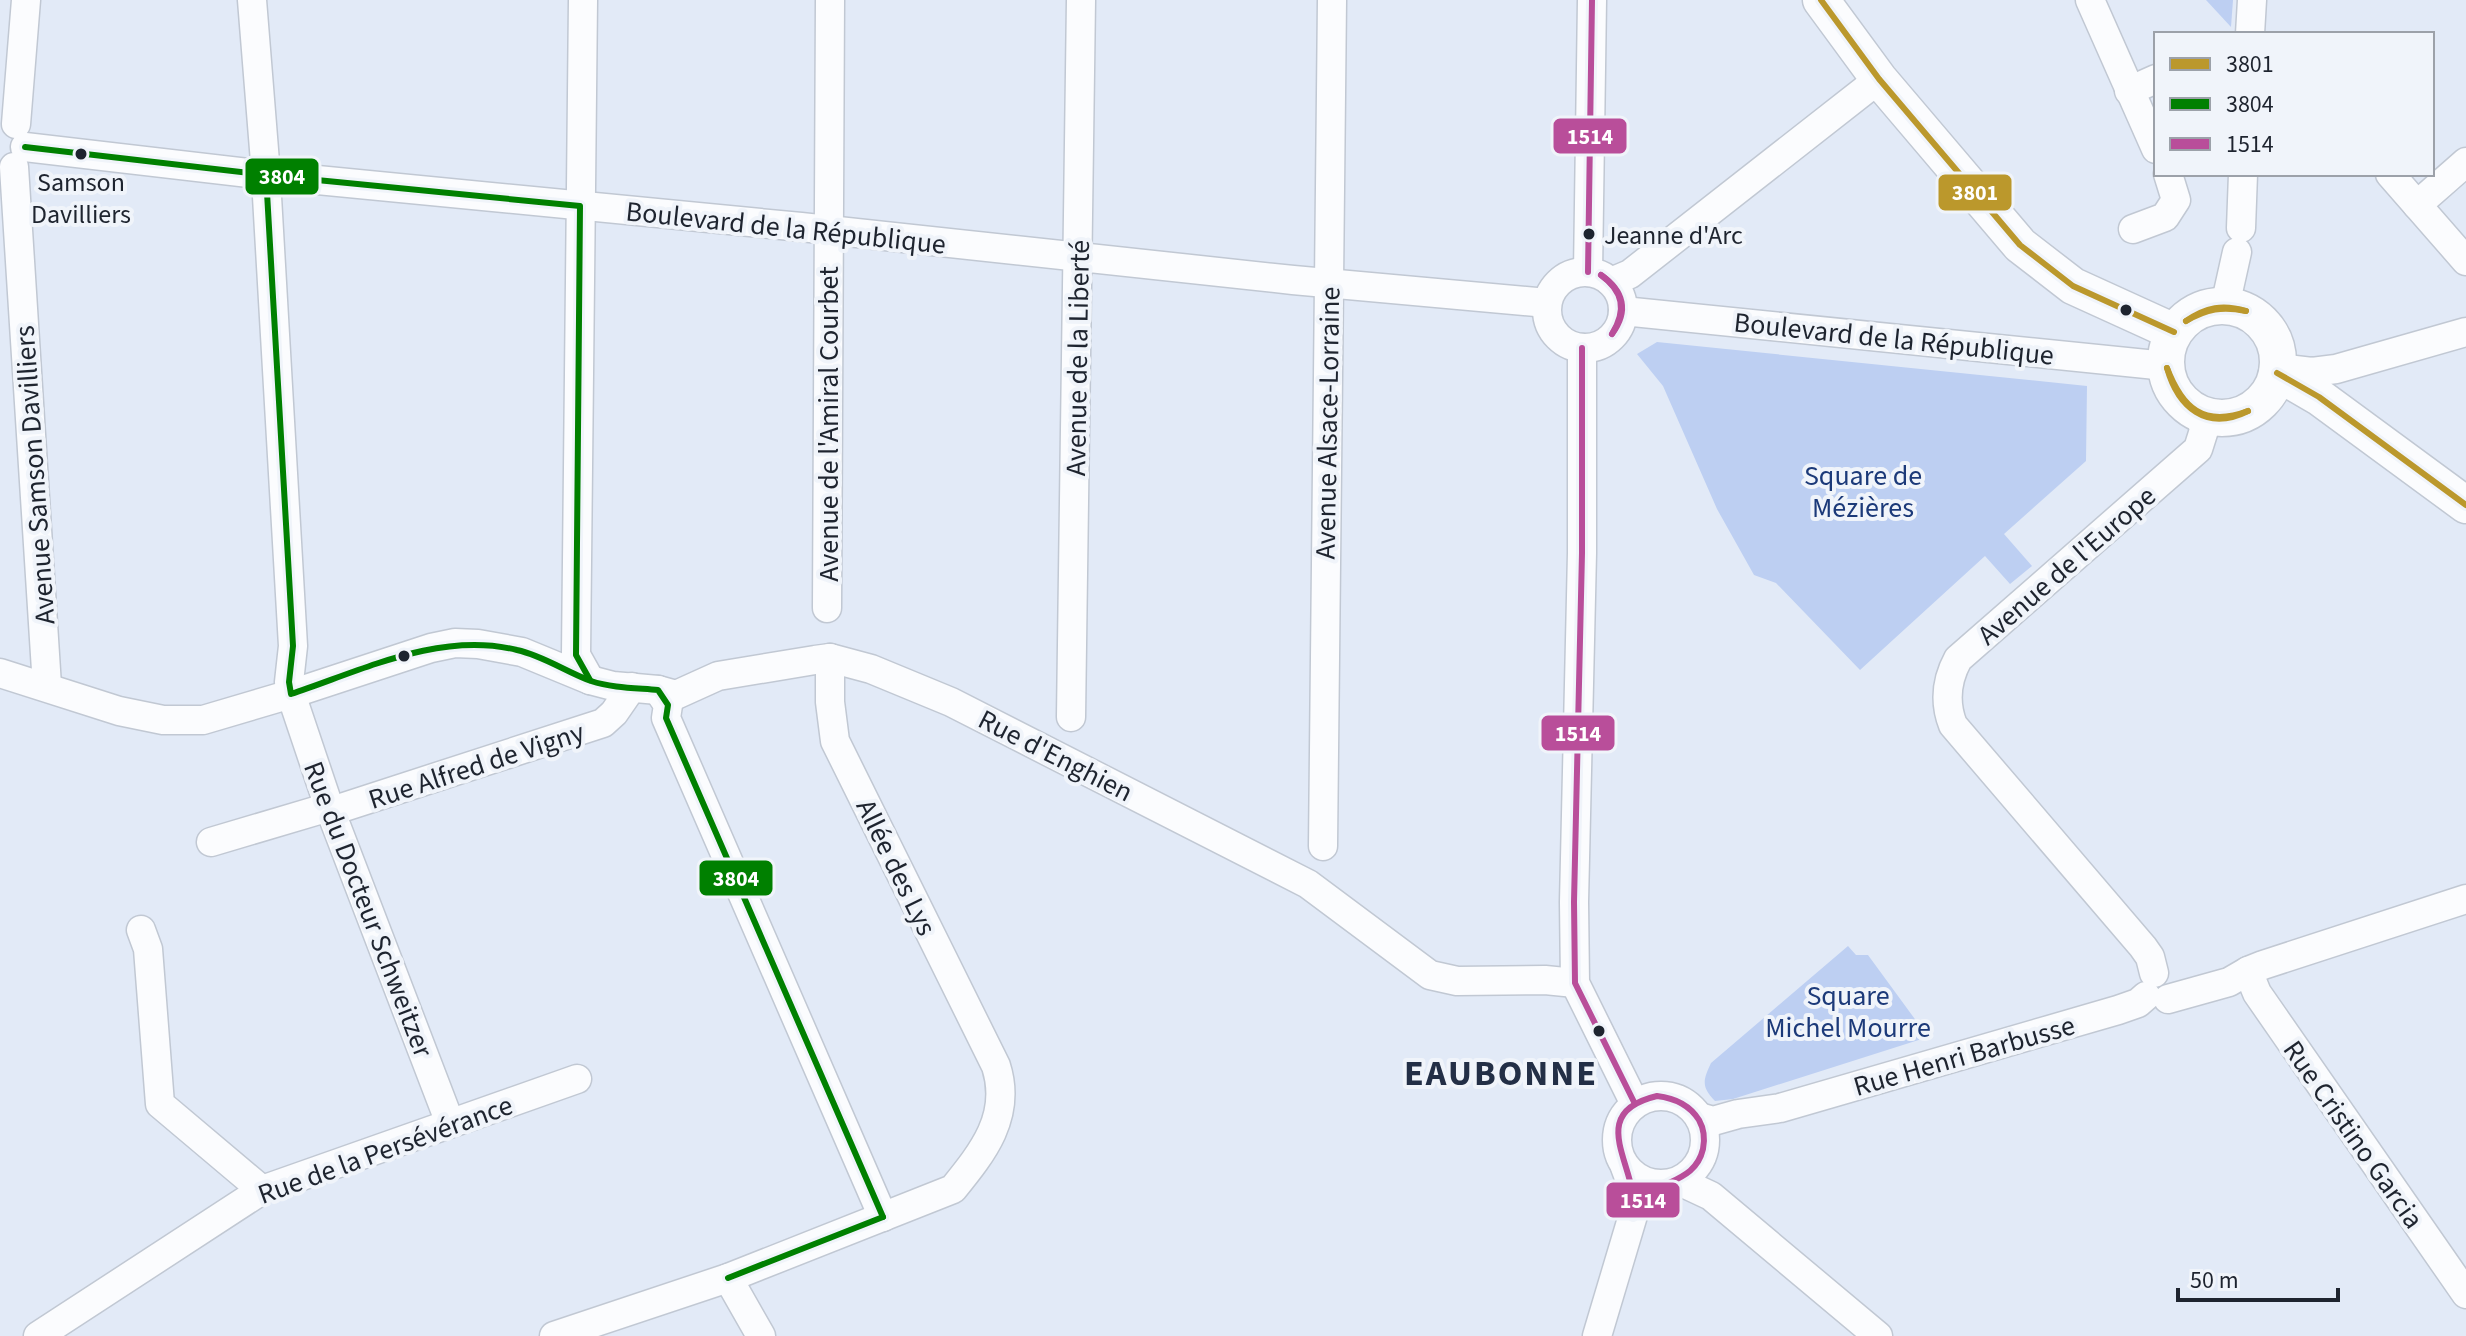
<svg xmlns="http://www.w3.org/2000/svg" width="2466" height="1336" font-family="'Source Sans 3',sans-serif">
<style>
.green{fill:#bdcff2}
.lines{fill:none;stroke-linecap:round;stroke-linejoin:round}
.minor-casing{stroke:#c1c8d3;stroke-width:31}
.major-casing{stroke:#c1c8d3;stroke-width:39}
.minor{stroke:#fbfcfe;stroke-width:28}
.major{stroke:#fbfcfe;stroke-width:36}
.bus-1-casing{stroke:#f0f4fa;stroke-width:12}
.bus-2-casing{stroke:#f0f4fa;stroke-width:12}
.bus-3-casing{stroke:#f0f4fa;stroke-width:12}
.bus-1{stroke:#bb982c;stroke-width:6}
.bus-2{stroke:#008000;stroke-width:6}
.bus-3{stroke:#b94e9a;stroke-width:6}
.bus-dot{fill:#1e242f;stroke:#f0f4fa;stroke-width:3}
.labels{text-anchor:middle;stroke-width:8;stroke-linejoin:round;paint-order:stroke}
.bus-label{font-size:26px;fill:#1e242f;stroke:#f0f4fa}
.street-label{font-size:28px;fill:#1e242f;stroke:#f0f4fa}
.park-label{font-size:28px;fill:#1c3a79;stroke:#f0f4fa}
.district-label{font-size:36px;font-weight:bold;letter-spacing:2px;fill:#232f46;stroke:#f0f4fa}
.line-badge{stroke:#f0f4fa;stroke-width:3}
.badge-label{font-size:22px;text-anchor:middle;font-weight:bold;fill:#fff}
</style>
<rect width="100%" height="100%" fill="#e2eaf7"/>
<g class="green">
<polygon points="2206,0 2233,0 2231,27"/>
<polygon points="1657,342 2087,386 2086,461 2004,534 2032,566 2010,584 1985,556 1860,670 1776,583 1754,575 1717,509 1663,386 1637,354"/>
<path d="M1848,946L1856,955H1868L1928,1037L1733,1099L1715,1101C1701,1087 1703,1080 1711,1063Z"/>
</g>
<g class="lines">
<defs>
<g id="minor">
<polyline points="252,0 265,162 293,646 289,682 291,694 329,807 450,1123"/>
<polyline points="583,0 576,655 590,680"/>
<polyline points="2090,0 2156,149"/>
<polyline points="2250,34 2252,0"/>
<polyline points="2129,91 2156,79"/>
<polyline points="16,124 26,0"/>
<polyline points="25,147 266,175 801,227 1293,280 1547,303"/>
<polyline points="14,167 47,686"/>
<polyline points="2390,174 2466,261"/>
<polyline points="2417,205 2466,162"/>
<polyline points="2241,228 2243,174"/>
<polyline points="2133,229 2165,217 2176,200 2168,174"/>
<polyline points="1588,272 1592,0"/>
<circle cx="1585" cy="310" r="38"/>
<polyline points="1611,282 1630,274 1879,79"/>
<polyline points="2225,306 2237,252"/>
<polyline points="1623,311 2166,366"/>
<polyline points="1582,348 1582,553 1574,902 1575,983 1635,1104"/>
<polyline points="2278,368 2312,372 2336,369 2466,332"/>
<polyline points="827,608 830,0"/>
<polyline points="0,673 119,711 163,720 203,720 291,694 431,648 455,643 478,644 522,652 590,680 613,686 658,690 676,695 718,676 815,660 830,658 871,669 951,702 1308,884 1430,975 1457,981 1545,980 1575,983"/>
<polyline points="658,690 668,705 666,718 883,1217"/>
<polyline points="1071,717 1081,0"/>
<polyline points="211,842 329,807 338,809 603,723 614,713 632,687"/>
<polyline points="1323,846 1332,0"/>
<polyline points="141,930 148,949 160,1104 262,1190"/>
<polyline points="2248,971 2257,993 2466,1294"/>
<path d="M2154,973L2150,957L2143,947L1953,725C1944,702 1946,681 1958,659L2198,449L2204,430L2200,414"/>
<polyline points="2168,999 2229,982 2248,971 2263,965 2466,899"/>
<circle cx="1661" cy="1140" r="44"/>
<polyline points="1699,1117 1713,1121 1738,1114 1780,1108 2118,1010 2138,1003 2146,996"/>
<polyline points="1679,1181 1711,1196 1878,1336"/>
<polyline points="728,1278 761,1336"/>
<polyline points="38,1336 262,1190 577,1079"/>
<path d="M554,1336L728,1278L953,1189C983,1152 1012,1116 996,1066L835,741L830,702V658"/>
<polyline points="1597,1336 1634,1212 1634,1191 1625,1167"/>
</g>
<g id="major">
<polyline points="1821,0 1879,79 2020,245 2073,286 2174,332"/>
<circle cx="2222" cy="362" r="56"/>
<polyline points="2277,373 2319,397 2466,505"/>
</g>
</defs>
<use href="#minor" class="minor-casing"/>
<use href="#major" class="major-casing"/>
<use href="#minor" class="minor"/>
<use href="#major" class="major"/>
<defs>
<g id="bus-1">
<polyline points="1821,0 1879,79 2020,245 2073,286 2174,332"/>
<path d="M2186,321C2206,307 2223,304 2246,311"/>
<path d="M2186,321C2207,309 2222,306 2246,311"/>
<path d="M2167,368C2182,407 2203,428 2248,411"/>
<path d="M2167,368C2178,407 2206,432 2248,411"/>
<polyline points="2277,373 2319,397 2466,505"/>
</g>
<g id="bus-2">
<polyline points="25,147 266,175 580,206 576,655 590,680"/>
<path d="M266,175L293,646L289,682L291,694C363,670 440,631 517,650C544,656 566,672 591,681C612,688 636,688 658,690L668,705L666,718L883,1217"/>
<polyline points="728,1278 883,1217"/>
</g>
<g id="bus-3">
<polyline points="1588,272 1592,0"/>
<path d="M1601,275C1624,291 1629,311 1612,334"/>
<path d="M1601,275C1623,291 1627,310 1612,334"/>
<polyline points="1582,348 1582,553 1574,902 1575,983 1635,1104"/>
<path d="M1657,1096C1674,1098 1689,1104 1699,1120C1704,1129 1705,1139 1703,1149C1696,1179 1668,1179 1647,1196C1641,1201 1637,1208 1633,1216C1642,1170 1581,1114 1657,1096Z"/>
</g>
</defs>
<use href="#bus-1" class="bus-1-casing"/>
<use href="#bus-2" class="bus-2-casing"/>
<use href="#bus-3" class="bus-3-casing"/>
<use href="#bus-1" class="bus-1"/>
<use href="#bus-2" class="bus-2"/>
<use href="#bus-3" class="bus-3"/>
</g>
<g class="bus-dot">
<circle cx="81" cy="154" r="7"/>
<circle cx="1589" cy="234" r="7"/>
<circle cx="2126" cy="310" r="7"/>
<circle cx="404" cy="656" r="7"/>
<circle cx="1599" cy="1031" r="7"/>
</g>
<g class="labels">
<g class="bus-label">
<text x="81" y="191">Samson<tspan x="81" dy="32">Davilliers</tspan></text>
<text x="1604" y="244" text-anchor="start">Jeanne d'Arc</text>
</g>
<g class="street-label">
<text transform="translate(786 227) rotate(6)" y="10">Boulevard de la République</text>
<text transform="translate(1894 338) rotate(6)" y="10">Boulevard de la République</text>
<text transform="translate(1077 358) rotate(-89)" y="10">Avenue de la Liberté</text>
<text transform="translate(1327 423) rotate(-89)" y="10">Avenue Alsace-Lorraine</text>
<text transform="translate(828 424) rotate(-90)" y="10">Avenue de l'Amiral Courbet</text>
<text transform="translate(34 475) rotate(-94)" y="10">Avenue Samson Davilliers</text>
<text transform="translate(2066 565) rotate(-41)" y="10">Avenue de l'Europe</text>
<text transform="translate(1056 755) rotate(27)" y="10">Rue d'Enghien</text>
<text transform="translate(476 765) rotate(-18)" y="10">Rue Alfred de Vigny</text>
<text transform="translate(897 867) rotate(64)" y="10">Allée des Lys</text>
<text transform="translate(369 909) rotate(69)" y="10">Rue du Docteur Schweitzer</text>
<text transform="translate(1964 1055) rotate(-16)" y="10">Rue Henri Barbusse</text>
<text transform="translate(2354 1134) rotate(55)" y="10">Rue Cristino Garcia</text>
<text transform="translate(385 1149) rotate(-20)" y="10">Rue de la Persévérance</text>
</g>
<g class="park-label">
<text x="1863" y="485">Square de<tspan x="1863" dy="32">Mézières</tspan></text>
<text x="1848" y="1005">Square<tspan x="1848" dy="32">Michel Mourre</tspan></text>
</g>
<g class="district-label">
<text x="1501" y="1085">EAUBONNE</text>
</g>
</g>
<g class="line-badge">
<rect x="1552" y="117" width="76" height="38" rx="8" fill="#b94e9a"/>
<rect x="244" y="157" width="76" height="39" rx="8" fill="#008000"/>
<rect x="1937" y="173" width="76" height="39" rx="8" fill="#bb982c"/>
<rect x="1540" y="714" width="76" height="38" rx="8" fill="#b94e9a"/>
<rect x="698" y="859" width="76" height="38" rx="8" fill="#008000"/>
<rect x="1605" y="1181" width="76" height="38" rx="8" fill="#b94e9a"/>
</g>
<g class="badge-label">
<text x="1590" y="144">1514</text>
<text x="282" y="184">3804</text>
<text x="1975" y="200">3801</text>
<text x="1578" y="741">1514</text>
<text x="736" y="886">3804</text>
<text x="1643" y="1208">1514</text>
</g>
<rect x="2154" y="32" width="280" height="144" fill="#f0f4fa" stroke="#9ca1a9" stroke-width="2"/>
<rect x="2170" y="58" width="40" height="12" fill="#bb982c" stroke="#9ca1a9" stroke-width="2"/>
<text x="2226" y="72" font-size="24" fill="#1e242f">3801</text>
<rect x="2170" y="98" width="40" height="12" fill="#008000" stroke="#9ca1a9" stroke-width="2"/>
<text x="2226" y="112" font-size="24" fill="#1e242f">3804</text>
<rect x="2170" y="138" width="40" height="12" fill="#b94e9a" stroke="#9ca1a9" stroke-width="2"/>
<text x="2226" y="152" font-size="24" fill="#1e242f">1514</text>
<path d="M2178 1288v12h160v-12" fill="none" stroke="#1e242f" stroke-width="4"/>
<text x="2190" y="1288" font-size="24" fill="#1e242f" stroke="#f0f4fa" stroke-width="6" paint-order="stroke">50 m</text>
</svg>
